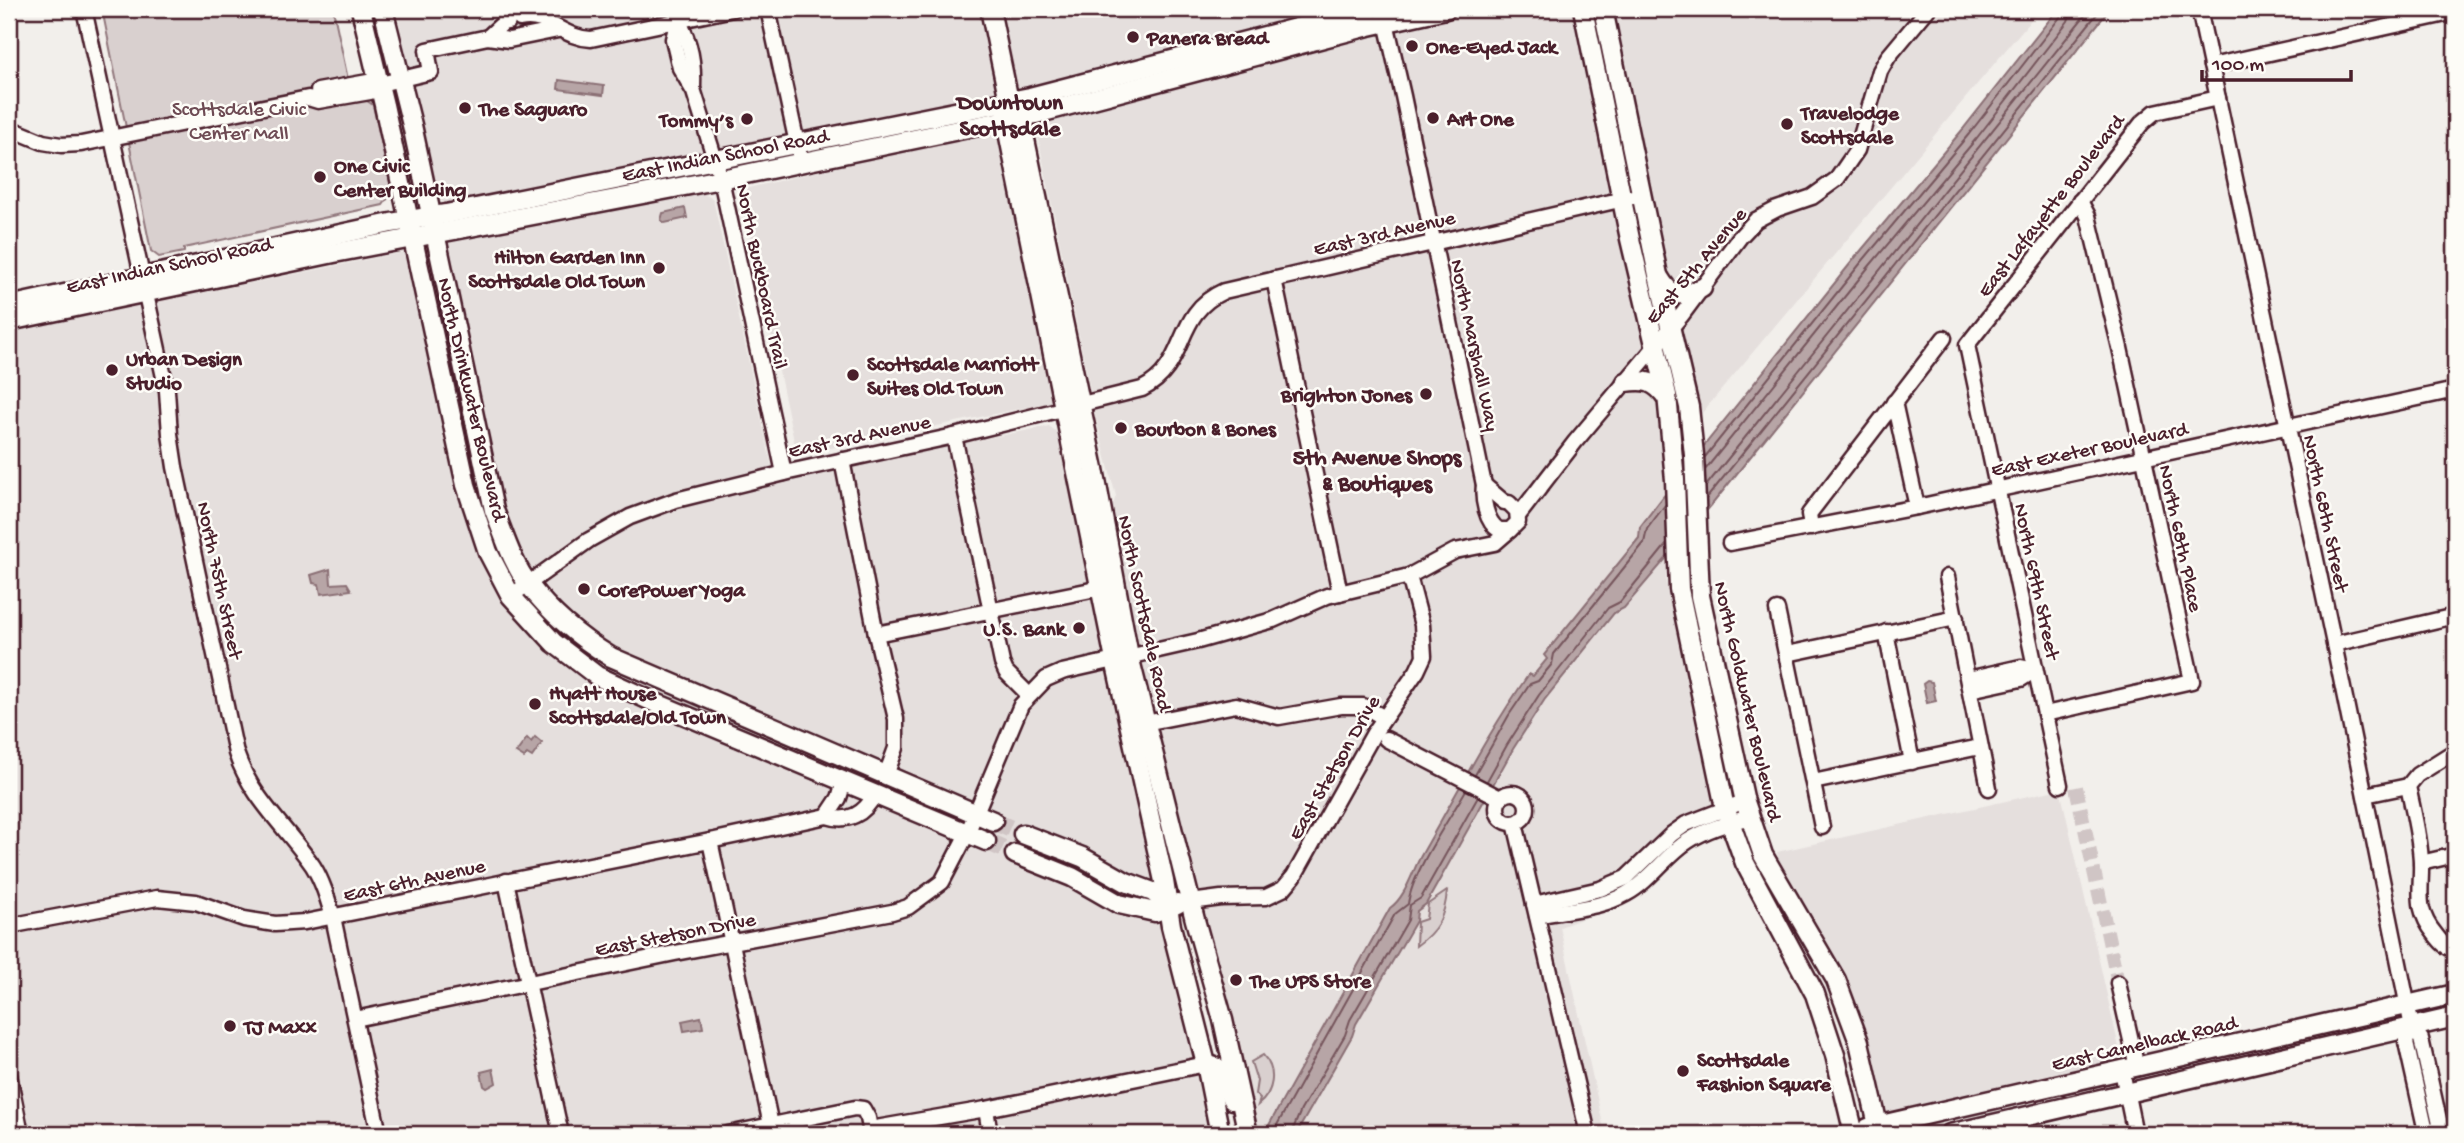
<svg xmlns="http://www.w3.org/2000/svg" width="2464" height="1143" font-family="'Gochi Hand',sans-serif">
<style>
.built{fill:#e5dfdd}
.green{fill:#d9d0cf;stroke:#92787d;stroke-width:2}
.water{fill:#b7a5a6;stroke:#8b6f75;stroke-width:2}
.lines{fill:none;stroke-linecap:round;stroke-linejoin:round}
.shore{stroke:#76555c;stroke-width:2}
.minor-tunnel{stroke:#d0c5c5;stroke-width:14;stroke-dasharray:14 7;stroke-linecap:butt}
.major-tunnel{stroke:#d0c5c5;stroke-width:18;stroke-dasharray:18 9;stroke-linecap:butt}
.minor-casing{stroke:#4a1f2b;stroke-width:19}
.major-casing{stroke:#4a1f2b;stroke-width:23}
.minor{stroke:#fdfcf7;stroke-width:14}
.major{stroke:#fdfcf7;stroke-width:18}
.poi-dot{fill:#4a1f2b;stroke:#fdfcf7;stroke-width:2.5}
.labels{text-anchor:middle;stroke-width:5;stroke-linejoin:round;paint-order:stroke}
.poi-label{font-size:21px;font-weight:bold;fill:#4a1f2b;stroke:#fdfcf7;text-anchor:start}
.park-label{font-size:21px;fill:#6e4b54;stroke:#fdfcf7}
.street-label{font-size:21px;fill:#4a1f2b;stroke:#fdfcf7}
.neighbourhood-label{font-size:23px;font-weight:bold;fill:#4a1f2b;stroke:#fdfcf7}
</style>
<rect width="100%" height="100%" fill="#f2efeb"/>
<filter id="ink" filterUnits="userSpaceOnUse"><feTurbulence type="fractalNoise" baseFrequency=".0143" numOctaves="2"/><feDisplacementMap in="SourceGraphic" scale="14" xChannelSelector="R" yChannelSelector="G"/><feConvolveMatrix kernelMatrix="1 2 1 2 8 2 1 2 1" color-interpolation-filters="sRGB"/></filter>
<g filter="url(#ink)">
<g class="built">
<polygon points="397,9 1356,9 1031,92 617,175 443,202 437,196 407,67"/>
<polygon points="1489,9 2040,9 1666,456 1666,582 1714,807 1718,836 1693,847 1616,906 1560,927 1605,1134 1254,1134 1202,910 1152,736 1109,515 1116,496 1096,419 1037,132 1046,120 1376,33"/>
<polygon points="986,131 997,133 1002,140 1055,400 1048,403 797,455 740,190"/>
<polygon points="700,192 713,199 775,481 1049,426 1058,433 1101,644 1213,1134 27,1134 9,1049 9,332"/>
<polygon points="2060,789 2122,1061 1886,1112 1878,1076 1860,1019 1828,950 1783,877 1777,852"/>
</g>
<g class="green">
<polygon points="102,9 333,9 352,98 361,97 373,105 392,192 383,205 184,248 184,252 159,257 151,251"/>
<path d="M1447,891C1445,917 1437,931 1416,946L1417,922L1426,919L1428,904Z"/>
<path d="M1263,1055C1278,1071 1273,1093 1258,1105L1260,1099L1255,1094L1257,1081L1251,1062Z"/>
</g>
<g class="water">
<path d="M2058,9H2110L1714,502L1624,608L1614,613L1545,699L1513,749L1426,904L1417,911L1416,921L1356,1024L1352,1036L1296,1134H1264L1390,908C1406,897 1412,871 1422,854C1457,793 1489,731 1529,674L1533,676L1547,659L1544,655L1639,538L1640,527L1662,498L1854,259L1963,129Z"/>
<polygon points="559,80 604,86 603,95 558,89"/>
<polygon points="685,208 687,218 665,223 661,220 663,213"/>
<polygon points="330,569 331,584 347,583 351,590 321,594 319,584 313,583 311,575"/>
<polygon points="1927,681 1932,682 1936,701 1927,703 1923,684"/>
<polygon points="535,737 542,743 532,757 527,754 524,758 516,753 527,738 531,742"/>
<polygon points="701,1017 703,1028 684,1031 682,1021"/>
<polygon points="493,1069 496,1083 487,1088 484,1086 481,1072"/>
</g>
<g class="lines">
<g class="shore">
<polyline points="1705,457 1860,264 1969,134 2061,16 2063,9"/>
<polyline points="1705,470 1867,269 1976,139 2068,21 2072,9"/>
<polyline points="1706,486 2090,9"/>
<polyline points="1706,499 2101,9"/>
<polyline points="1475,775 1509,715 1530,684 1538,681 1552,664 1554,654 1644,543 1647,529 1665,505"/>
<polyline points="1487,781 1507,745 1539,695 1608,608 1620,602 1667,544"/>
<path d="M1272,1134L1395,914L1408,904C1412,872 1449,820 1466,790"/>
<polyline points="1291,1134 1301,1110 1345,1035 1350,1020 1408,920 1410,905 1421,898 1478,797"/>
</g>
<polyline class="minor-tunnel" points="2076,787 2118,983"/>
<g class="major-tunnel">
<polyline points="993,821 1023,834"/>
<polyline points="986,841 1015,854"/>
</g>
<defs>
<g id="minor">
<path d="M84,9L167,391L170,434L175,467L236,753C251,798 287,828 313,866C323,882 328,900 333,917L379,1134"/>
<polyline points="768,9 801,162"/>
<polyline points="779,9 788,9"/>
<path d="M1383,9L1403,96L1484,485C1482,499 1486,522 1499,530H1510L1518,522L1517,511L1509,503"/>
<polyline points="2199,9 2334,644 2412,1027 2421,1039 2440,1124 2435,1134"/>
<path d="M520,19C548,13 562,38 591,39L733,9"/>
<polyline points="678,20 673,39 680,68 694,92 721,179 784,473"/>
<path d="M678,20C691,43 694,63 693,89"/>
<polyline points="488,37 503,23 508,22"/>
<polyline points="2211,66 2455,12"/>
<polyline points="318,91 368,82 380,84"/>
<polyline points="9,128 43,142 61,145 81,144 308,98 318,101 370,92 380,84 431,72 427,50 488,37 509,40 558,30"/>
<polyline points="1274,279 1340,593"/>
<polyline points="1894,402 1917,507"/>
<polyline points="954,436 1002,663 1006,672 1029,695"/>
<polyline points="842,460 876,634 896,719 896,748 886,775"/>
<polyline points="1484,485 1504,502"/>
<polyline points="1518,516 1575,442 1681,316 1740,237 1756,220 1777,209 1812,197 1837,179 1857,150 1880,71 1888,57 1928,9"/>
<polyline points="1811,528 1809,514 1944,338"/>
<polyline points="1730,543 1917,507 2455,390"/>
<polyline points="1947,577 1989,788"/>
<path d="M511,596L589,540L630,517L676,500L789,472L954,436L1142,389C1190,365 1172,314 1224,291L1641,195"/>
<polyline points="1777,610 1822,827"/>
<polyline points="1886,632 1912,762"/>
<polyline points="876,634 1101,588"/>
<polyline points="2334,644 2455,616"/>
<polyline points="1787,654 1956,618"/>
<polyline points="1968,679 2021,667 2035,670"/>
<polyline points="1970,690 2021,679 2035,670"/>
<polyline points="2045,714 2192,681 2120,348 2088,216 2080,201"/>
<polyline points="1145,723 1236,705 1279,717 1341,706 1363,706 1383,717"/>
<polyline points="1386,739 1500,798"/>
<path d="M2455,751L2417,775L2408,786C2413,811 2420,836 2421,862C2422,891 2414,908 2435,934C2441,942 2445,947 2455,950"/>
<polyline points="1813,782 1980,747"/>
<polyline points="2060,785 1967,345 2142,123 2155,112 2218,98"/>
<circle cx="1512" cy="808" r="15"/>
<polyline points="2365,795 2408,786"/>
<polyline points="827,816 839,798 844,782"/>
<polyline points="1515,823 1588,1134"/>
<polyline points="710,841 771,1125"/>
<polyline points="2421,863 2455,855"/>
<polyline points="506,881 561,1134"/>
<polyline points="1191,902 1221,898 1266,897 1283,889 1294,876 1374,733 1417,671 1424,656 1422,625 1409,576"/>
<polyline points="1534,904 1600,889 1626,878 1672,834 1686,824 1735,805"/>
<path d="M1537,916C1567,909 1599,909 1626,894C1650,881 1666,855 1688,841C1707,829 1729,823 1749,817"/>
<path d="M9,926L157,898L196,902L244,919L275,924L305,922L710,841L827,816C848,823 865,814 874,795"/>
<polyline points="2118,983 2137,1067"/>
<polyline points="355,1019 675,953 892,912 908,907 942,882 967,834 1021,705 1046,679 1062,672 1198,641 1273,620 1327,596 1409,576 1455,551 1495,543 1510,530"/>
<polyline points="2412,1027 2406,1042 2425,1127 2433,1134"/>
<polyline points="2122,1071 2135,1134"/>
<polyline points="9,1075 21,1134"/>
<polyline points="986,1109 990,1134"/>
<polyline points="870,1129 986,1109 1206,1064"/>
<polyline points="728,1134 855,1108 863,1109 868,1118 871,1134"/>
</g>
<g id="major">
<polyline points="361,9 384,105 466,485 488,552 511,596 554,643 597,676 656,703 986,841"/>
<path d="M383,9L412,125L494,510C504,535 512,563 529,585C551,614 580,638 611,657L993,821"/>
<polyline points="990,9 1009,101 1005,120 1008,132 1115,660 1164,881 1171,926 1206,1064 1220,1134"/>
<polyline points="1583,9 1630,239 1667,395 1675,480 1679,589 1725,808 1745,863 1815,994 1835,1055 1854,1134"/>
<polyline points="1603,9 1658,275 1689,407 1694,455 1700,596 1745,802 1763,855 1836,980 1859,1042 1880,1134"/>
<polyline points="1014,108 1020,117 1023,130 1094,469 1129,656 1195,920 1223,1020 1248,1134"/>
<path d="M1659,277C1672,299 1681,297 1702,288"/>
<polyline points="9,306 391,223 446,214 1030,97 1369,9"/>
<polyline points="9,321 334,253 721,179 1036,114 1369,26 1446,9"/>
<path d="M1626,382C1645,379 1655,381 1667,398"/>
<polyline points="1023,834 1082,857 1126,882 1153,892 1168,905"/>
<polyline points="1015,854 1072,877 1119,904 1155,912 1177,904"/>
<polyline points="1206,1064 1218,1068 1232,1100"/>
<polyline points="1868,1128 2455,994"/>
<polyline points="1950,1134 2455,1017"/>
</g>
</defs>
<use href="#minor" class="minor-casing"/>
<use href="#major" class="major-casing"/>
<use href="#minor" class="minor"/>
<use href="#major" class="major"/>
</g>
</g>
<g class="poi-dot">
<circle cx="1133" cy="37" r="7"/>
<circle cx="1412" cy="46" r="7"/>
<circle cx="465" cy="108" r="7"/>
<circle cx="1433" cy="118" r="7"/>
<circle cx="747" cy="119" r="7"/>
<circle cx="1787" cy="124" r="7"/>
<circle cx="320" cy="177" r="7"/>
<circle cx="659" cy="268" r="7"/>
<circle cx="112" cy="370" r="7"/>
<circle cx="853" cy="375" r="7"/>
<circle cx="1426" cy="394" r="7"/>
<circle cx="1121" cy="428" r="7"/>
<circle cx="584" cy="589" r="7"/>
<circle cx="1079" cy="628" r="7"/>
<circle cx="535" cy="704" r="7"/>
<circle cx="1236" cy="980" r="7"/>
<circle cx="230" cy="1026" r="7"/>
<circle cx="1683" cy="1071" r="7"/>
</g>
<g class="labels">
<g class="poi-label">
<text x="1147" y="44">Panera Bread</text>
<text x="1426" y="53">One-Eyed Jack</text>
<text x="479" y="115">The Saguaro</text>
<text x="1801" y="119">Travelodge<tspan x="1801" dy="24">Scottsdale</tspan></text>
<text x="1447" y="125">Art One</text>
<text x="733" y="126" text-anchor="end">Tommy’s</text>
<text x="334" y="172">One Civic<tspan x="334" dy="24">Center Building</tspan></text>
<text x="645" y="263" text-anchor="end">Hilton Garden Inn<tspan x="645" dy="24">Scottsdale Old Town</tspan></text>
<text x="126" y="365">Urban Design<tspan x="126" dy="24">Studio</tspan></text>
<text x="867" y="370">Scottsdale Marriott<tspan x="867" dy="24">Suites Old Town</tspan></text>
<text x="1412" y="401" text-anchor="end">Brighton Jones</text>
<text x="1135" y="435">Bourbon &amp; Bones</text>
<text x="598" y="596">CorePower Yoga</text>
<text x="1065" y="635" text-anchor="end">U.S. Bank</text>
<text x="549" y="699">Hyatt House<tspan x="549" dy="24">Scottsdale/Old Town</tspan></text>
<text x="1250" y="987">The UPS Store</text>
<text x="244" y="1033">TJ Maxx</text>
<text x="1697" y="1066">Scottsdale<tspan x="1697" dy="24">Fashion Square</tspan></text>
</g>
<g class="park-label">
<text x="239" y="115">Scottsdale Civic<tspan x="239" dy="24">Center Mall</tspan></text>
</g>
<g class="street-label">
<text transform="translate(725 154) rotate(-11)" y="7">East Indian School Road</text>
<text transform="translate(2050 205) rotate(-52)" y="7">East Lafayette Boulevard</text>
<text transform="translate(1384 232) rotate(-13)" y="7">East 3rd Avenue</text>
<text transform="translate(169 264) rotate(-12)" y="7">East Indian School Road</text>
<text transform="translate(1695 265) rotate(-50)" y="7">East 5th Avenue</text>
<text transform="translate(763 276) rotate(78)" y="7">North Buckboard Trail</text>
<text transform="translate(1476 345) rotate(78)" y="7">North Marshall Way</text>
<text transform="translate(473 399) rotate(77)" y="7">North Drinkwater Boulevard</text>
<text transform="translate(859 435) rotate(-12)" y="7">East 3rd Avenue</text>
<text transform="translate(2089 448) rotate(-12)" y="7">East Exeter Boulevard</text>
<text transform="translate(2327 513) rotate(78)" y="7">North 68th Street</text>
<text transform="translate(2182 538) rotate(78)" y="7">North 68th Place</text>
<text transform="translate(221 580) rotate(78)" y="7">North 75th Street</text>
<text transform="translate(2038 581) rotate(78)" y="7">North 69th Street</text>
<text transform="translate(1146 613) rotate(78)" y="7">North Scottsdale Road</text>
<text transform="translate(1749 701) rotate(77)" y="7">North Goldwater Boulevard</text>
<text transform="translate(1333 767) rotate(-60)" y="7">East Stetson Drive</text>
<text transform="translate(414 879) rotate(-12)" y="7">East 6th Avenue</text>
<text transform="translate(675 933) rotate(-11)" y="7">East Stetson Drive</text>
<text transform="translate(2144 1042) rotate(-13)" y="7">East Camelback Road</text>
</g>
<g class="neighbourhood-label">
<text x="1010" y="109">Downtown<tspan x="1010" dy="26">Scottsdale</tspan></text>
<text x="1377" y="464">5th Avenue Shops<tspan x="1377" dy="26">&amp; Boutiques</tspan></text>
</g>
</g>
<rect width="2464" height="1143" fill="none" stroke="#fdfcf7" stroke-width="35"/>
<rect x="18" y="18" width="2429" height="1108" fill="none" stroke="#4a1f2b" stroke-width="2.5" filter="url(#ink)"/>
<path d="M2202 70v10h149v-10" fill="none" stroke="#4a1f2b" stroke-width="3.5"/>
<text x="2212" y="70" font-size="21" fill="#4a1f2b" stroke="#fdfcf7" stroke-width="5" paint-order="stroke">100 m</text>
</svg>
